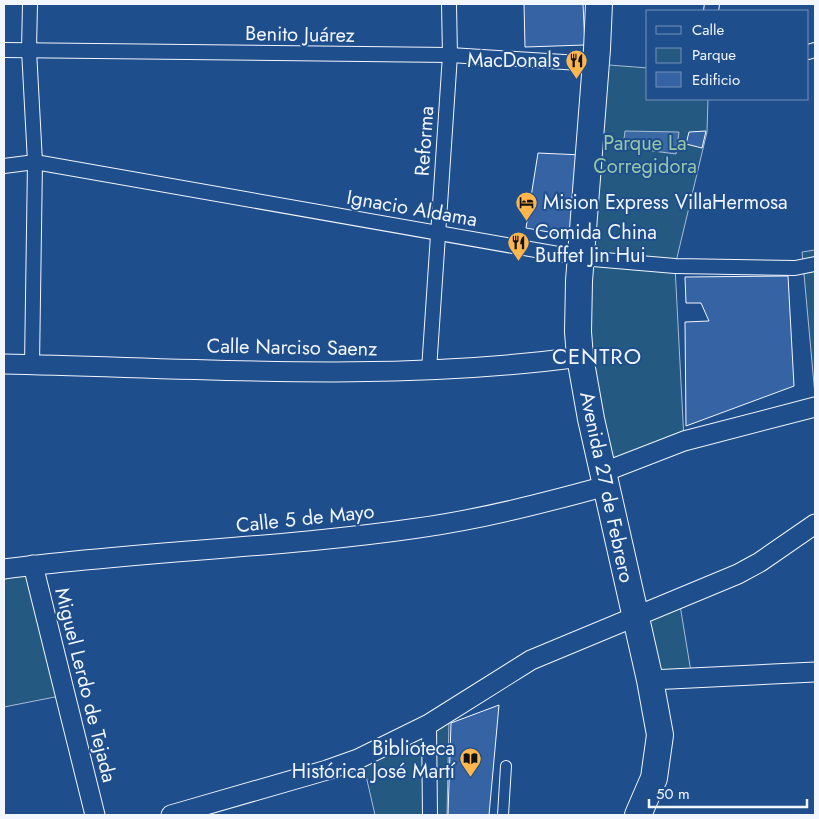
<svg xmlns="http://www.w3.org/2000/svg" width="819" height="819" font-family="Jost,sans-serif">
<style>
.green{fill:#245a82;stroke:#a8bbd7}
.water{fill:#3b69a3;stroke:#a8bbd7}
.building{fill:#3563a3;stroke:#f2f6ff}
.lines{fill:none;stroke-linecap:round;stroke-linejoin:round}
.service-casing{stroke:#f2f6ff;stroke-width:12}
.pedestrian-casing{stroke:#f2f6ff;stroke-width:16}
.minor-casing{stroke:#f2f6ff;stroke-width:21}
.secondary-casing{stroke:#f2f6ff;stroke-width:28}
.service{stroke:#1f4e8c;stroke-width:10}
.pedestrian{stroke:#1f4e8c;stroke-width:14}
.minor{stroke:#1f4e8c;stroke-width:19}
.secondary{stroke:#1f4e8c;stroke-width:26}
.labels{text-anchor:middle;stroke-width:4;stroke-linejoin:round;paint-order:stroke}
.street-label{font-size:20px;fill:#f2f6ff;stroke:#1f4e8c}
.poi-label{font-size:20px;fill:#f2f6ff;stroke:#1f4e8c;text-anchor:end}
.park-label{font-size:20px;fill:#97c8a6;stroke:#1f4e8c}
.quarter-label{font-size:22px;letter-spacing:1px;fill:#f2f6ff;stroke:#1f4e8c}
</style>
<rect width="100%" height="100%" fill="#1f4e8c"/>
<g class="green">
<polygon points="596,64 648,68 648,99 708,99 707,132 675,266 684,441 604,472 580,357"/>
<polygon points="815,250 815,395 802,252"/>
<polygon points="33,565 65,695 4,707 4,569"/>
<polygon points="679,599 692,678 650,680 635,616"/>
<polygon points="449,720 447,815 375,815 364,767 425,736"/>
</g>
<polygon class="water" points="625,131 679,132 676,154 623,147"/>
<g class="building">
<polygon points="524,4 583,4 585,45 525,47"/>
<polygon points="706,131 702,148 686,144 689,132"/>
<polygon points="538,153 582,155 577,237 526,228"/>
<polygon points="788,276 794,386 686,426 685,322 709,321 701,303 686,303 685,277"/>
<polygon points="499,705 489,815 448,815 451,723"/>
</g>
<g class="lines">
<defs>
<polyline id="service" points="503,815 506,766"/>
<g id="pedestrian">
<polyline points="30,4 29,50 35,162 32,365"/>
<polyline points="711,11 712,4"/>
<polyline points="4,50 450,55 596,64"/>
<polyline points="808,52 815,50"/>
<polyline points="4,166 35,162 581,258 675,266 795,268 815,264"/>
<polyline points="429,370 450,55 449,4"/>
<polyline points="429,724 430,815"/>
</g>
<g id="minor">
<path d="M4,364C195,368 389,383 580,357"/>
<polyline points="604,472 684,441 815,407"/>
<polyline points="33,565 95,815"/>
<path d="M4,569C141,551 281,548 418,528C482,519 544,503 606,486"/>
<polyline points="650,680 815,672"/>
<polyline points="171,815 327,770 358,759 429,724 531,660 738,574 760,562 815,524"/>
</g>
<polyline id="secondary" points="599,4 597,49 579,281 578,332 580,357 591,419 650,680 660,735 654,778 638,815"/>
</defs>
<use href="#service" class="service-casing"/>
<use href="#pedestrian" class="pedestrian-casing"/>
<use href="#minor" class="minor-casing"/>
<use href="#secondary" class="secondary-casing"/>
<use href="#service" class="service"/>
<use href="#pedestrian" class="pedestrian"/>
<use href="#minor" class="minor"/>
<use href="#secondary" class="secondary"/>
</g>
<defs>
<symbol id="restaurant-pin" viewBox="-11 -11 22 30"><path d="M0 17L-7.5 6A9.5 9.5 0 1 1 7.5 6Z" fill="#ffb74d" stroke="#1f4e8c"/><path d="M-5-6h1v4h1v-4h1v4h1v-4h1v5L-1.5 .5V6h-2V.5L-5-1ZM5-6V6H3V1.5H1.5Q1.5-4 5-6Z" fill="#111"/></symbol>
<symbol id="hotel-pin" viewBox="-11 -11 22 30"><path d="M0 17L-7.5 6A9.5 9.5 0 1 1 7.5 6Z" fill="#ffb74d" stroke="#1f4e8c"/><path d="M-6-4.5h1.5V1H6V5H4.5V3h-9V5H-6ZM-4 0a1.8 1.8 0 1 1 3.6 0ZM.5 0V-2.5h3Q6-2.5 6 0Z" fill="#111"/></symbol>
<symbol id="library-pin" viewBox="-11 -11 22 30"><path d="M0 17L-7.5 6A9.5 9.5 0 1 1 7.5 6Z" fill="#ffb74d" stroke="#1f4e8c"/><path d="M-6-4Q-3-5.5-.7-3.5V5Q-3 3-6 4ZM6-4Q3-5.5 .7-3.5V5Q3 3 6 4Z" fill="#111"/></symbol>
</defs>
<g fill-rule="evenodd">
<use href="#restaurant-pin" x="564" y="48" width="25" height="34"/>
<use href="#hotel-pin" x="514" y="190" width="25" height="34"/>
<use href="#restaurant-pin" x="506" y="230" width="25" height="34"/>
<use href="#library-pin" x="458" y="746" width="25" height="34"/>
</g>
<g class="labels">
<g class="street-label">
<text transform="translate(300 34) rotate(1)" y="7">Benito Juárez</text>
<text transform="translate(424 141) rotate(-86)" y="7">Reforma</text>
<text transform="translate(412 208) rotate(10)" y="7">Ignacio Aldama</text>
<text transform="translate(292 347) rotate(1)" y="7">Calle Narciso Saenz</text>
<text transform="translate(607 487) rotate(78)" y="7">Avenida 27 de Febrero</text>
<text transform="translate(305 518) rotate(-6)" y="7">Calle 5 de Mayo</text>
<text transform="translate(86 685) rotate(76)" y="7">Miguel Lerdo de Tejada</text>
</g>
<g class="poi-label">
<text x="560" y="67">MacDonals</text>
<text x="543" y="209" text-anchor="start">Mision Express VillaHermosa</text>
<text x="535" y="239" text-anchor="start">Comida China<tspan x="535" dy="23">Buffet Jin Hui</tspan></text>
<text x="455" y="755">Biblioteca<tspan x="455" dy="23">Histórica José Martí</tspan></text>
</g>
<g class="park-label">
<text x="645" y="150">Parque La<tspan x="645" dy="23">Corregidora</tspan></text>
</g>
<g class="quarter-label">
<text x="597" y="364">CENTRO</text>
</g>
</g>
<rect width="819" height="819" fill="none" stroke="#f2f6ff" stroke-width="10"/>
<rect x="646" y="10" width="162" height="90" fill="#1f4e8c" stroke="#7391ba"/>
<rect x="656" y="26" width="25" height="8" fill="#1f4e8c" stroke="#7391ba"/>
<text x="692" y="35" font-size="15" fill="#f2f6ff">Calle</text>
<rect x="656" y="48" width="25" height="15" fill="#245a82" stroke="#7391ba"/>
<text x="692" y="60" font-size="15" fill="#f2f6ff">Parque</text>
<rect x="656" y="72" width="25" height="15" fill="#3563a3" stroke="#7391ba"/>
<text x="692" y="85" font-size="15" fill="#f2f6ff">Edificio</text>
<path d="M649 799v8h158v-8" fill="none" stroke="#f2f6ff" stroke-width="2.5"/>
<text x="656" y="799" font-size="15" fill="#f2f6ff" stroke="#1f4e8c" stroke-width="4" paint-order="stroke">50 m</text>
</svg>
